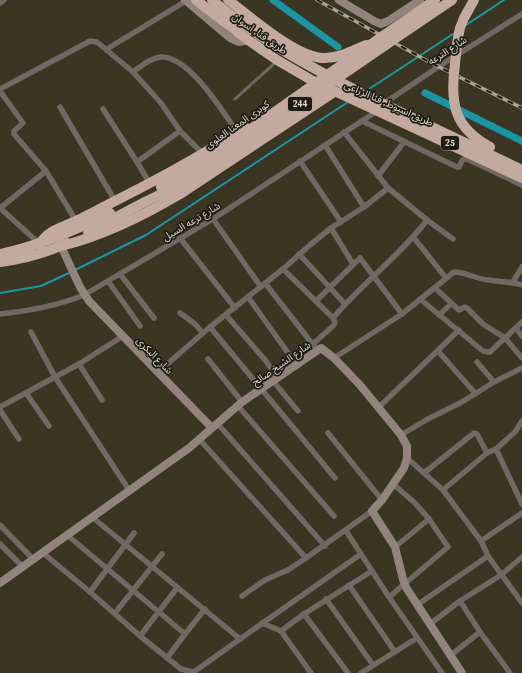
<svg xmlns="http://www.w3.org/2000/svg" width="522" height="673" font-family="'Source Serif 4','Noto Sans Arabic',serif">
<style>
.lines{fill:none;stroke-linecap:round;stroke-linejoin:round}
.stream{stroke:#1a95a3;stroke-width:2}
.canal{stroke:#1a95a3;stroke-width:7}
.lane{stroke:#716763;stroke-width:3}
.street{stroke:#716763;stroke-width:5.5}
.secondary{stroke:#92837c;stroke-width:8}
.highway{stroke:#c2aaa0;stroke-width:10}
.rail-casing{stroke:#a6a294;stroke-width:3.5}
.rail{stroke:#201d15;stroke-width:2;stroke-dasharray:6;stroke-linecap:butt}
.highway-bridge{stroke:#c2aaa0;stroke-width:10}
.labels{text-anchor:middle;stroke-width:3.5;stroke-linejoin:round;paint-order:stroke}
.shield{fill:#201d15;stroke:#a4a196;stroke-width:1}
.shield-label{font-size:9px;font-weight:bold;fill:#ddd9ce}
.street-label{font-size:10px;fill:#ddd9ce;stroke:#201d15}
</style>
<rect width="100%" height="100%" fill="#3b3523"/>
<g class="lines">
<g class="stream">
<polyline points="466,25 504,0"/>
<polyline points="366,91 456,32"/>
<polyline points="75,270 146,235 348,102"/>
<polyline points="0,293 41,286 71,272"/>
</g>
<g class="canal">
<polyline points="273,0 338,47"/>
<polyline points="425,93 522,141"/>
</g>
<polyline class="lane" points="235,99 276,62"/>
<g class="street">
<polyline points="0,3 4,0"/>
<polyline points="107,49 186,1"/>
<polyline points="133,72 161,103 180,131 203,154"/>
<path d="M0,89L90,41L97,42L133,72C141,66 149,59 160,57C188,54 223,112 237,132"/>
<polyline points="0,91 23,123 14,131 14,134 46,171 76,221"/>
<polyline points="383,104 438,67 522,14"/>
<polyline points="60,107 115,201"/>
<polyline points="103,109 137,162 150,184"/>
<polyline points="362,121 457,167 459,167 463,159 467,159 522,185"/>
<polyline points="344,132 388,188 427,220 453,239"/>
<polyline points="325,145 364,207"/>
<polyline points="300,161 341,222"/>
<polyline points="137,162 180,131"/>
<polyline points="378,176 404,142"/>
<polyline points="0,208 46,171"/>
<polyline points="0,208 40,244"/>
<polyline points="213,219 261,287"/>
<polyline points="331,228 353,264"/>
<polyline points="180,238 235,308"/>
<polyline points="414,238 446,278"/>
<polyline points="299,254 345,304"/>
<polyline points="283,269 333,318 335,322 334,325 313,344"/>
<polyline points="120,274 154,318"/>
<polyline points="108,281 140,326"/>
<polyline points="513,282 522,267"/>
<polyline points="265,283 314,346"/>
<polyline points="435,288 459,310 465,307 467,308 483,324 505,338 522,358"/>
<polyline points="248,297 296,364"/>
<polyline points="420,299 483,351 487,352 490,352 522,322"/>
<polyline points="316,301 360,258 402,314"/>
<polyline points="180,313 195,324 203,333"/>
<path d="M0,314C29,311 57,306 84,295L213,219L377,111"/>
<polyline points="226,315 266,361 277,377"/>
<polyline points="439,315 451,304"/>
<path d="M333,318C362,283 400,256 427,220"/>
<polyline points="210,327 335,478"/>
<polyline points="516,328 522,336"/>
<polyline points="31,332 55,377 129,490"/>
<polyline points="438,351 475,393"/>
<path d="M334,358L402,314L454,272C466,272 476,279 488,280C500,282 510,281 522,285"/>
<polyline points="208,359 242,402"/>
<polyline points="477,362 494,382"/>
<polyline points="79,364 102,400"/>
<polyline points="158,372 210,327 283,269 310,245 331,228 364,207 388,188"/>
<polyline points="273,381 298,411"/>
<polyline points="26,393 49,426"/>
<polyline points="238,406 334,516"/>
<polyline points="0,407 79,364 123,336"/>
<polyline points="379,407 459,330"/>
<polyline points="0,410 19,439"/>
<polyline points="217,423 325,546"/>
<polyline points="328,433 382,500"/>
<polyline points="401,435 426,420 462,402 494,382 522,368"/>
<polyline points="199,439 306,558"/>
<polyline points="496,449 522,504"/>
<polyline points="407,458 443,490 481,541 488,556 522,603"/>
<polyline points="424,473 474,433 477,434 487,453"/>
<polyline points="443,490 487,453 496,449 515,432 522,421"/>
<polyline points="0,525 34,560"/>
<polyline points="346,531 389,597 442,673"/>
<polyline points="67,535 185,634 205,609"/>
<polyline points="481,541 522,513"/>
<polyline points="0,544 23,567"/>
<polyline points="395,547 429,519"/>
<polyline points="43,553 90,592 140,636 181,669 193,672 198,669 240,639 92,517"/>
<polyline points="349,585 395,652"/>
<polyline points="90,592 134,533"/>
<polyline points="242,596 265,580 288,570 306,558 372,511"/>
<polyline points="389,597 448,547 429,519 415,503 393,484"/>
<polyline points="326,599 373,665"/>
<polyline points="460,601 480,632 510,673"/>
<polyline points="417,605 488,556"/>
<polyline points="115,613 162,554"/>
<polyline points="304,614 348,673"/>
<polyline points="262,623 281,631 311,673"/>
<polyline points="430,624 460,601 501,575 522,557"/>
<polyline points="281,631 304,614 372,571"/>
<polyline points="140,636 177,588"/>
<polyline points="240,639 361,554"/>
<polyline points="451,655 480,632"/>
<polyline points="167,658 185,634"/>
<polyline points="361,673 417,638"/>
</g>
<g class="secondary">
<polyline points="185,0 230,38 239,42 248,40"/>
<polyline points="339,0 374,21 381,24 388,21 420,0"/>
<polyline points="61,246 80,287 89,301 212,428"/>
<polyline points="0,583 189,448 242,402 321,348 334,358 360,385 401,435 407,446 407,458 404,468 382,500 372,511 395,547 404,583 407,589 462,673"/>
</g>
<g class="highway">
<polyline points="196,0 248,40 277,60 313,81 522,178"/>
<path d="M212,0C257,38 308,66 361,93C414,119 468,144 522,170"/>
<path d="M228,0C251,17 294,56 322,58C338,59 352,51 366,45"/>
<polyline points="88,232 145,202"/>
<path d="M40,244C47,230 64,227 78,220C135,191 192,163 245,127"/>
<path d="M61,246C103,236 143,216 180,194L334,92"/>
<path d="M0,254C39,246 74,231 110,213"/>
<path d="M0,262C23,259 46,253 67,243"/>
</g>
<defs>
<polyline id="rail" points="317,0 431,63 522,108"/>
</defs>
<use href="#rail" class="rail-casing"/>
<use href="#rail" class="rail"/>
<g class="highway-bridge">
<path d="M474,0L464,18L460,28C457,40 456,52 455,64C450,102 453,127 490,147"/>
<polyline points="161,187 201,164 377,40 435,0"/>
<path d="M145,202C198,177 244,143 291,110C345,73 398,36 452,0"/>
</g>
</g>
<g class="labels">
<g class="shield">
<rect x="288" y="97" width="24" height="14" rx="3"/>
<rect x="441" y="136" width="18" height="14" rx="3"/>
</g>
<g class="shield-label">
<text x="300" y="107">244</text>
<text x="450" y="146">25</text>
</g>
<g class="street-label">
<text transform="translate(260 33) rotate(35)" y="4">طريق قنا, اسوان</text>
<text transform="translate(447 50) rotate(-33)" y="4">شارع الترعه</text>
<text transform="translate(389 103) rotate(24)" y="4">طريق اسيوط, قنا الزراعى</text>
<text transform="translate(237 124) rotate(-35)" y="4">كوبرى المعنا العلوى</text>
<text transform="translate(191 221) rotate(-31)" y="4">شارع ترعه السيل</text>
<text transform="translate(155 355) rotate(46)" y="4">شارع البكرى</text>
<text transform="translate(281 363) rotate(-35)" y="4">شارع الشيخ صالح</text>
</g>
</g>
</svg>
